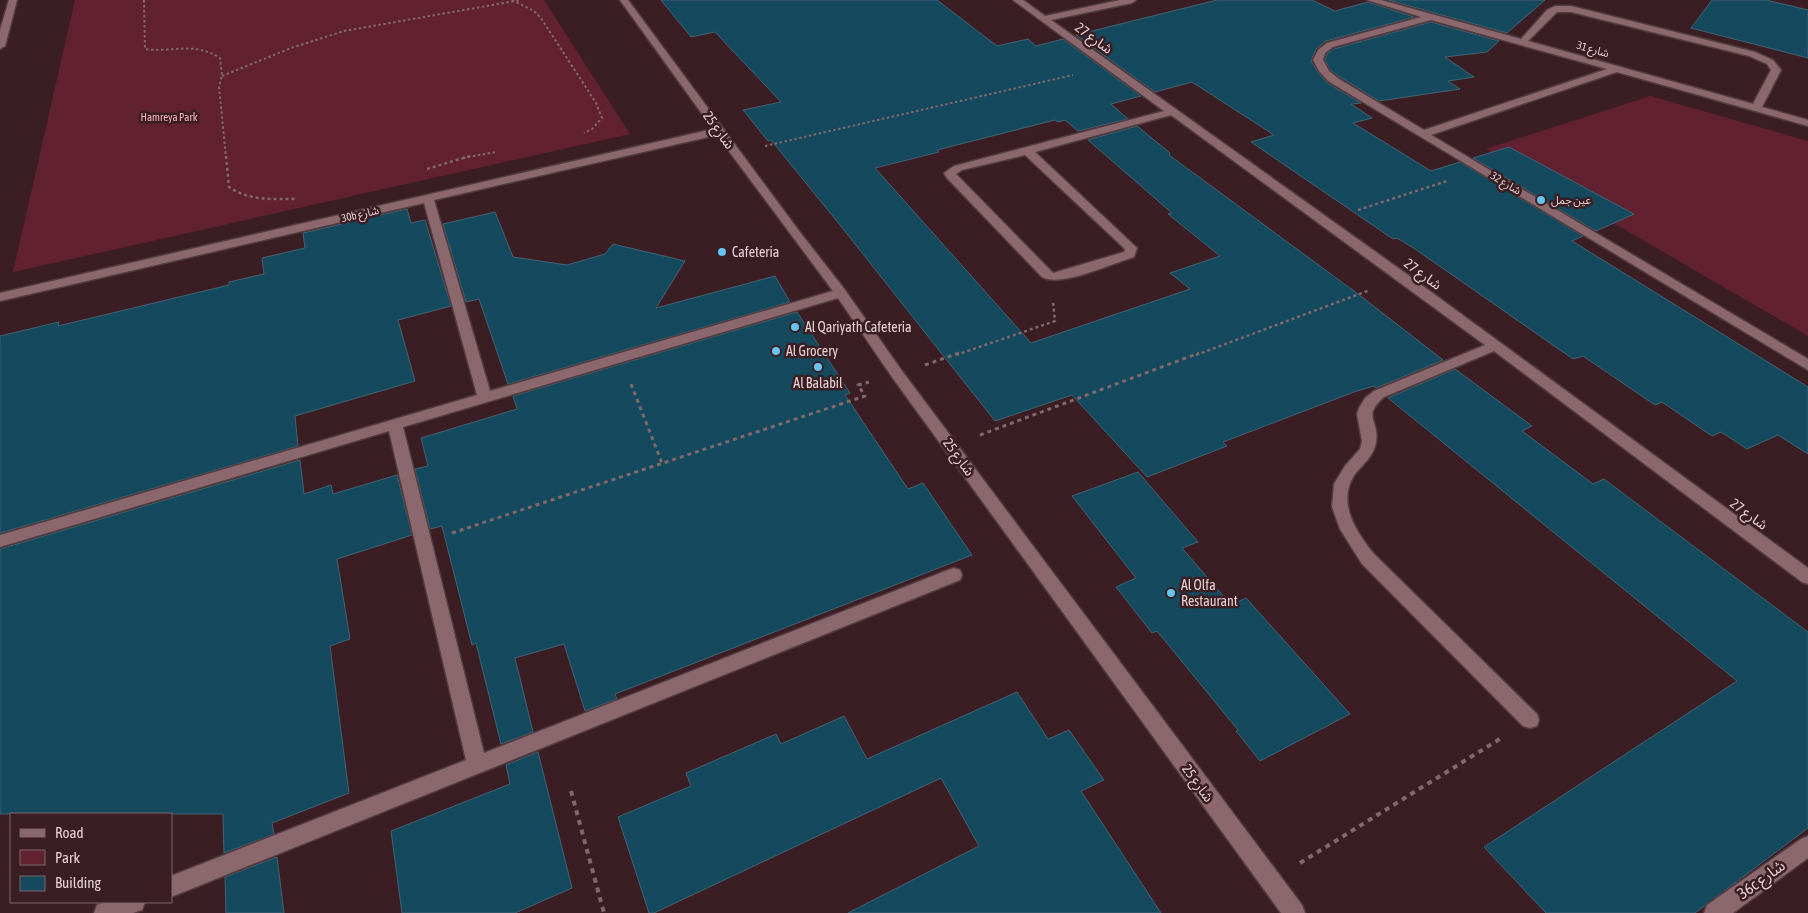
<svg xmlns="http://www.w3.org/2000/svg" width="1808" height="913" font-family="'Asap Condensed','Noto Sans Arabic',sans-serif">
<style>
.green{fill:#622130}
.building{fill:#14495e;stroke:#436373}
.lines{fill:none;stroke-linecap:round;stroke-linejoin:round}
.minor-casing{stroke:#533c40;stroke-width:3}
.path-far3{stroke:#81686b;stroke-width:2;stroke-dasharray:2.5 2.5;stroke-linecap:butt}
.path-far2{stroke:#81686b;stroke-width:2.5;stroke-dasharray:3 3;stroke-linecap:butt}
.path-far1{stroke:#81686b;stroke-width:3;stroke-dasharray:4 4;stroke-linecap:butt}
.path{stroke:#81686b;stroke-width:4;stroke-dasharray:5 5;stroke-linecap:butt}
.minor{fill:#8b686d;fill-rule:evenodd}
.poi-dot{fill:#66c4ef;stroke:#3b1e23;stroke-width:2}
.labels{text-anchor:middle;stroke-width:5;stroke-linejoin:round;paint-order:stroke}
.far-street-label{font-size:11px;fill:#e6d2d4;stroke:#3b1e23}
.far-park-label{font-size:11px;fill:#f9b2bc;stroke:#3b1e23}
.far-poi-label{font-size:11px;fill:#e6d2d4;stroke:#3b1e23;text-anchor:start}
.street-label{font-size:14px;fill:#e6d2d4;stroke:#3b1e23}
.poi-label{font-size:14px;fill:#e6d2d4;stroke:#3b1e23;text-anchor:start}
.near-street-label{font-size:16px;fill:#e6d2d4;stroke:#3b1e23}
</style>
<rect width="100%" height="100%" fill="#3b1e23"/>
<g class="green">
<polygon points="75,0 544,0 630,134 13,272"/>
<polygon points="1650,96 1808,141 1808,336 1486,149"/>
</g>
<g class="building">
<polygon points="661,0 937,0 997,46 1028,39 1036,46 1063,39 1141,96 1111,104 1128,119 1078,131 1065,120 1058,122 1055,120 937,150 939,152 875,168 1031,343 1190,289 1170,273 1220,256 1168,214 1172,213 1088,140 1137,126 1170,153 1169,155 1358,294 1443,360 1376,388 1374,386 1354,392 1223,442 1227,446 1147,477 1072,395 995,421 844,230 771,140 768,141 743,110 781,102 715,32 691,37"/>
<polygon points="1217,0 1312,0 1335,11 1368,2 1414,17 1326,41 1316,49 1311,61 1318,72 1327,83 1361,103 1351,104 1372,118 1353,123 1431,171 1460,162 1583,236 1572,241 1808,387 1808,454 1778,435 1747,449 1721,432 1712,436 1662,402 1655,405 1583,356 1573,359 1415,249 1397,238 1393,239 1251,142 1274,135 1192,82 1155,92 1076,35"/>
<polygon points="1388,0 1545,0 1507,33"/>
<polygon points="1712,0 1766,0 1808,10 1808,58 1691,28"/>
<polygon points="1431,22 1499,41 1487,52 1445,57 1474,77 1448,81 1460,89 1379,101 1340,77 1330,70 1325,60 1327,54 1334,49"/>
<polygon points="1509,147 1634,214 1596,231 1473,158"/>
<polygon points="407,209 411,223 425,220 451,306 398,320 415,381 295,416 298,446 0,533 0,336 59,322 58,326 229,285 229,282 264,274 262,258 305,248 303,233"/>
<polygon points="495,212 513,257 567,265 605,254 613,244 685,261 656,308 775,276 790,302 508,384 479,299 466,302 443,224"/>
<polygon points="797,312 850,393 845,395 908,489 923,483 972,555 615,694 617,699 585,711 564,644 515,658 533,732 501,744 476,643 472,645 442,526 430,529 415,469 428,466 421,438 517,409 513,396"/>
<polygon points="1455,369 1532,426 1522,431 1593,484 1604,479 1808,632 1808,828 1695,913 1546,913 1484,847 1737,681 1388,398"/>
<polygon points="300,460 304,494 331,485 333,494 397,475 412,535 337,559 350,639 330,646 349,793 272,823 274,834 224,853 223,814 0,814 0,549"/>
<polygon points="1138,472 1198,542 1182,548 1231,605 1246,598 1350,714 1260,761 1236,731 1238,730 1157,631 1152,633 1116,587 1136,578 1072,496"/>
<polygon points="1017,692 1048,739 1069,730 1104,780 1081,791 1161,913 848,913 979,846 941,778 654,913 649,913 618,817 691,786 686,773 776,734 781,744 844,716 867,759"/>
<polygon points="538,752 572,888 515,913 402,913 391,831 510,784 506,765"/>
<polygon points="277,857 284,913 226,913 225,877"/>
</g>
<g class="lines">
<defs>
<g id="minor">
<polygon points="9,0 17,0 5,46 0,49 0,30"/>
<path d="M620,0H628L799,231L845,290L902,371L1302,905L1305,913H1281L892,377L838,298L403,427L484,753L948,570L954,568L960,570L962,575L960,580L171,897V876L466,760L389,431L0,547V535L477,395L424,203L0,301V293L713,129ZM717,135L833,291L490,391L434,200Z"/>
<path d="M1013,0H1023L1045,16L1120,0H1136L1132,3L1051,20L1408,275L1808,568V584L1802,582L1494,351L1384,397C1361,417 1380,420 1376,442C1374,456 1363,464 1355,474C1336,502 1356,532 1374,554L1537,714L1539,720L1537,726L1530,728L1523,726L1362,564L1340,529L1332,507L1334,484L1345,466L1360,449L1362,441L1357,414L1359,408L1365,398L1374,391L1485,345L1171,115L1035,152L1137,248L1134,257C1113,263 1060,288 1042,277L947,178L944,173L954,166L1164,111ZM1025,155L1125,249L1124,252L1053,273L956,174L962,170Z"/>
<path d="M1367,0H1381L1521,39L1547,10L1555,6H1571L1755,52L1773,60L1781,70L1762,107L1808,120V126L1617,72L1431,135L1808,359V370L1328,81L1319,71L1313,60L1318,50L1327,43L1421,17ZM1557,12H1571L1749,56L1767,64L1771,70L1753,104L1528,41ZM1431,20L1607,69L1424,130L1339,79L1329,71L1323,60L1325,53L1333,47Z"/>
<polygon points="1808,836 1808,858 1733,913 1704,913 1707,905 1801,839"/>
<polygon points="106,902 145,902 142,910 133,913 94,913 97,905"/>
</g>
</defs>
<use href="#minor" class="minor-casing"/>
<g class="path-far3">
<path d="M144,0L145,49C173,53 194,41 220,58L222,76L219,86L226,158"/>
<polyline points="512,0 534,11 541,18 596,103 602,118 592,129 584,133"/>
<polyline points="222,76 291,48 344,31 521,0"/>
<polyline points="765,146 1073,75"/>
<polyline points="463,158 496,152"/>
</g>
<g class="path-far2">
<path d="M226,156L229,187C249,201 273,199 297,199"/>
<polyline points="427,169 470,156"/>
<polyline points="1358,210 1447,181"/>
<polyline points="956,355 1055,321 1053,302"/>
<polyline points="1196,355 1370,290"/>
</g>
<g class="path-far1">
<polyline points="925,365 959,353"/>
<polyline points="631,384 662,463"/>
<polyline points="980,435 1199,353"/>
<polyline points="452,533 865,396 858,385 869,382"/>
</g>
<g class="path">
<polyline points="571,791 604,913"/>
<polyline points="1300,863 1503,737"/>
</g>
<use href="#minor" class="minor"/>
</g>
<g class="poi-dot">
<circle cx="1541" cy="200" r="5"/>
<circle cx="722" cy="252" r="5"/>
<circle cx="795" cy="327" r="5"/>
<circle cx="776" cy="351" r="5"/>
<circle cx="818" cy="367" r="5"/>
<circle cx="1171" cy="593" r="5"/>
</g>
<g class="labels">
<g class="far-street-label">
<text transform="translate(1593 49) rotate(16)" y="4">شارع 31</text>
<text transform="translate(1506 183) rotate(31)" y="4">شارع 32</text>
<text transform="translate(360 214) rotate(-13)" y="4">30b شارع</text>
</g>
<g class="far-park-label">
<text x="169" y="121">Hamreya Park</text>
</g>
<g class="far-poi-label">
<text x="1551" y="204">عين جمل</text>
</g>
<g class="street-label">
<text transform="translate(1094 38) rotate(36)" y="5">شارع 27</text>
<text transform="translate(719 130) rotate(54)" y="5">شارع 25</text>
<text transform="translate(1423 274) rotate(36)" y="5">شارع 27</text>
<text transform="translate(959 457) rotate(54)" y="5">شارع 25</text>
<text transform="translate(1749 514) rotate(36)" y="5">شارع 27</text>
<text transform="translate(1198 783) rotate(54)" y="5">شارع 25</text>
</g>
<g class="poi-label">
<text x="732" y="257">Cafeteria</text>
<text x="805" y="332">Al Qariyath Cafeteria</text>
<text x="786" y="356">Al Grocery</text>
<text x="818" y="388" text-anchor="middle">Al Balabil</text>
<text x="1181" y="590">Al Olfa<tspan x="1181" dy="16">Restaurant</tspan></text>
</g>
<g class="near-street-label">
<text transform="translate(1761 879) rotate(-36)" y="6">36c شارع</text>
</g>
</g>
<rect x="10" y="813" width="162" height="90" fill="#3b1e23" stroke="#7f666a"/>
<rect x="20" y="829" width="25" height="8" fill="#8b686d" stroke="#7f666a"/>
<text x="55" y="838" font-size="15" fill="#e6d2d4">Road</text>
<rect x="20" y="850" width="25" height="15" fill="#622130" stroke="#7f666a"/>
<text x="55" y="863" font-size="15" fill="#e6d2d4">Park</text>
<rect x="20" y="876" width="25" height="15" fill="#14495e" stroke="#7f666a"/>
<text x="55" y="888" font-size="15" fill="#e6d2d4">Building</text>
</svg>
